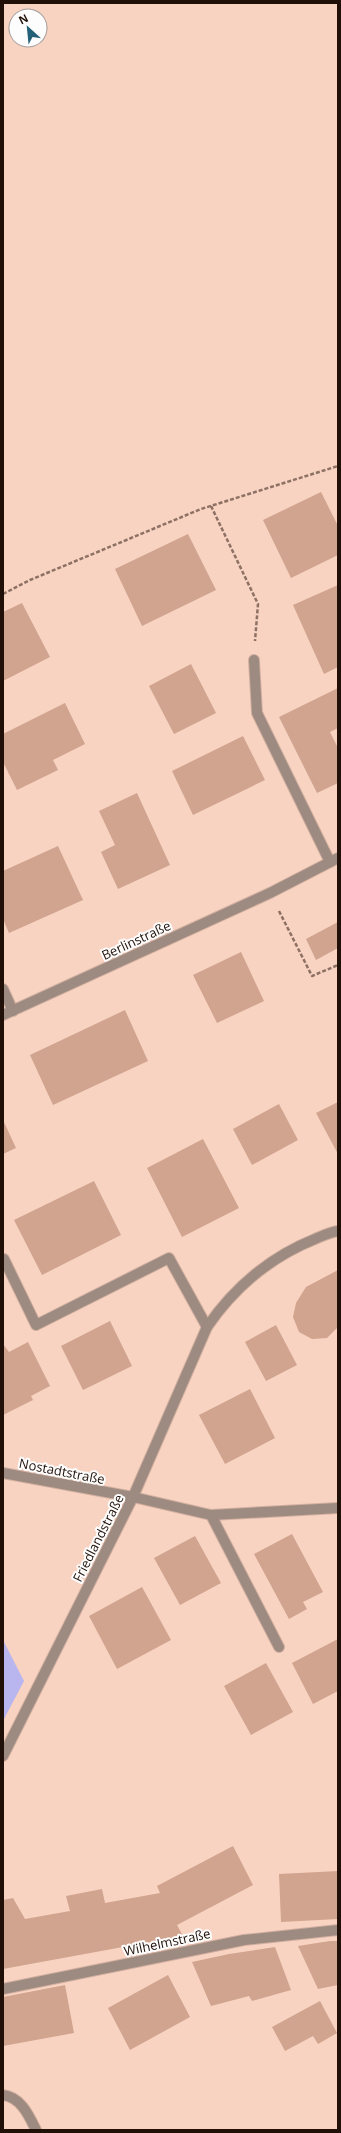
<svg xmlns="http://www.w3.org/2000/svg" width="341" height="2133" font-family="'Open Sans',sans-serif">
<style>
.green{fill:#b9b5ee}
.building{fill:#d0a48e}
.lines{fill:none;stroke-linecap:round;stroke-linejoin:round}
.lane-casing{stroke:#d2b0a0;stroke-width:12}
.street-casing{stroke:#d2b0a0;stroke-width:12}
.path{stroke:#8c7164;stroke-width:2.5;stroke-dasharray:4 2;stroke-linecap:butt}
.lane{stroke:#9d8a80;stroke-width:10}
.street{stroke:#9d8a80;stroke-width:10}
.labels{text-anchor:middle;stroke-width:4;stroke-linejoin:round;paint-order:stroke}
.street-label{font-size:13px;fill:#201008;stroke:#fdfdfd}
</style>
<rect width="100%" height="100%" fill="#f9d3c1"/>
<polygon class="green" points="3,1640 24,1681 3,1721"/>
<g class="building">
<polygon points="321,492 338,526 338,555 291,578 263,520"/>
<polygon points="188,534 216,590 142,626 115,569"/>
<polygon points="338,585 338,667 324,674 293,605"/>
<polygon points="22,603 50,657 3,681 3,612"/>
<polygon points="191,664 216,713 174,734 149,686"/>
<polygon points="338,688 338,728 330,732 338,748 338,783 317,793 279,717"/>
<polygon points="65,703 85,744 53,760 58,770 17,790 3,762 3,734"/>
<polygon points="243,736 265,780 193,815 172,771"/>
<polygon points="137,793 170,865 118,889 101,852 115,845 99,811"/>
<polygon points="58,846 83,900 9,933 3,919 3,871"/>
<polygon points="338,922 338,948 316,960 306,939"/>
<polygon points="241,952 264,1001 217,1023 193,975"/>
<polygon points="125,1010 148,1061 53,1105 30,1055"/>
<polygon points="338,1102 338,1154 316,1113"/>
<polygon points="279,1104 298,1140 252,1165 233,1129"/>
<polygon points="3,1120 16,1148 3,1154"/>
<polygon points="203,1139 239,1208 182,1237 147,1168"/>
<polygon points="94,1181 121,1235 42,1275 14,1220"/>
<polygon points="338,1270 338,1327 327,1338 312,1339 299,1332 293,1317 296,1303 306,1287"/>
<polygon points="110,1321 132,1366 83,1390 61,1346"/>
<polygon points="276,1325 297,1365 266,1381 245,1342"/>
<polygon points="28,1342 50,1386 31,1396 33,1400 3,1415 3,1344 9,1352"/>
<polygon points="250,1389 275,1438 225,1464 199,1415"/>
<polygon points="292,1534 323,1592 303,1602 307,1609 289,1619 254,1554"/>
<polygon points="195,1536 221,1583 180,1605 154,1558"/>
<polygon points="142,1587 171,1640 117,1669 89,1616"/>
<polygon points="338,1639 338,1691 313,1704 292,1663"/>
<polygon points="266,1663 293,1712 251,1735 224,1686"/>
<polygon points="233,1846 253,1885 177,1925 183,1936 3,1969 3,1900 13,1898 25,1919 70,1911 66,1896 102,1889 105,1903 160,1893 157,1886"/>
<polygon points="338,1871 338,1919 281,1922 279,1874"/>
<polygon points="330,1941 338,1941 338,1985 318,1989 298,1946"/>
<polygon points="275,1947 291,1990 252,2001 249,1996 211,2006 192,1962 229,1954"/>
<polygon points="168,1975 190,2017 130,2050 108,2008"/>
<polygon points="65,1985 74,2033 3,2046 3,1997"/>
<polygon points="320,2001 337,2033 318,2044 313,2036 285,2051 272,2027"/>
</g>
<g class="lines">
<defs>
<g id="lane">
<polyline points="254,660 257,713 330,862"/>
<polyline points="3,989 13,1011"/>
<polyline points="4,1259 36,1325 169,1258 207,1327"/>
<polyline points="211,1515 279,1647"/>
<path d="M3,2095C21,2097 29,2116 36,2130"/>
</g>
<g id="street">
<polyline points="3,1015 270,893 338,858"/>
<polyline points="3,1473 133,1497 211,1515 338,1508"/>
<path d="M3,1756L133,1497L207,1327C234,1288 270,1257 315,1239C322,1236 330,1232 338,1231"/>
<polyline points="3,1989 244,1940 338,1930"/>
</g>
</defs>
<use href="#lane" class="lane-casing"/>
<use href="#street" class="street-casing"/>
<g class="path">
<polyline points="211,506 258,604 255,641"/>
<polyline points="3,594 30,580 201,509 338,466"/>
<polyline points="279,911 312,976 338,965"/>
</g>
<use href="#lane" class="lane"/>
<use href="#street" class="street"/>
</g>
<g class="labels">
<g class="street-label">
<text transform="translate(136 940) rotate(-25)" y="5">Berlinstraße</text>
<text transform="translate(62 1471) rotate(11)" y="5">Nostadtstraße</text>
<text transform="translate(98 1538) rotate(-63)" y="5">Friedlandstraße</text>
<text transform="translate(167 1942) rotate(-12)" y="5">Wilhelmstraße</text>
</g>
</g>
<rect width="341" height="2133" fill="none" stroke="#201008" stroke-width="8"/>
<g transform="translate(28 28) rotate(333)"><circle r="19" fill="#fdfdfd" stroke="#a59e9b"/>
<path d="M0-3L7 15L0 10L-7 15Z" fill="#246078"/>
<text y="-6" font-size="11" font-weight="bold" text-anchor="middle" fill="#201008">N</text>
</g>
</svg>
